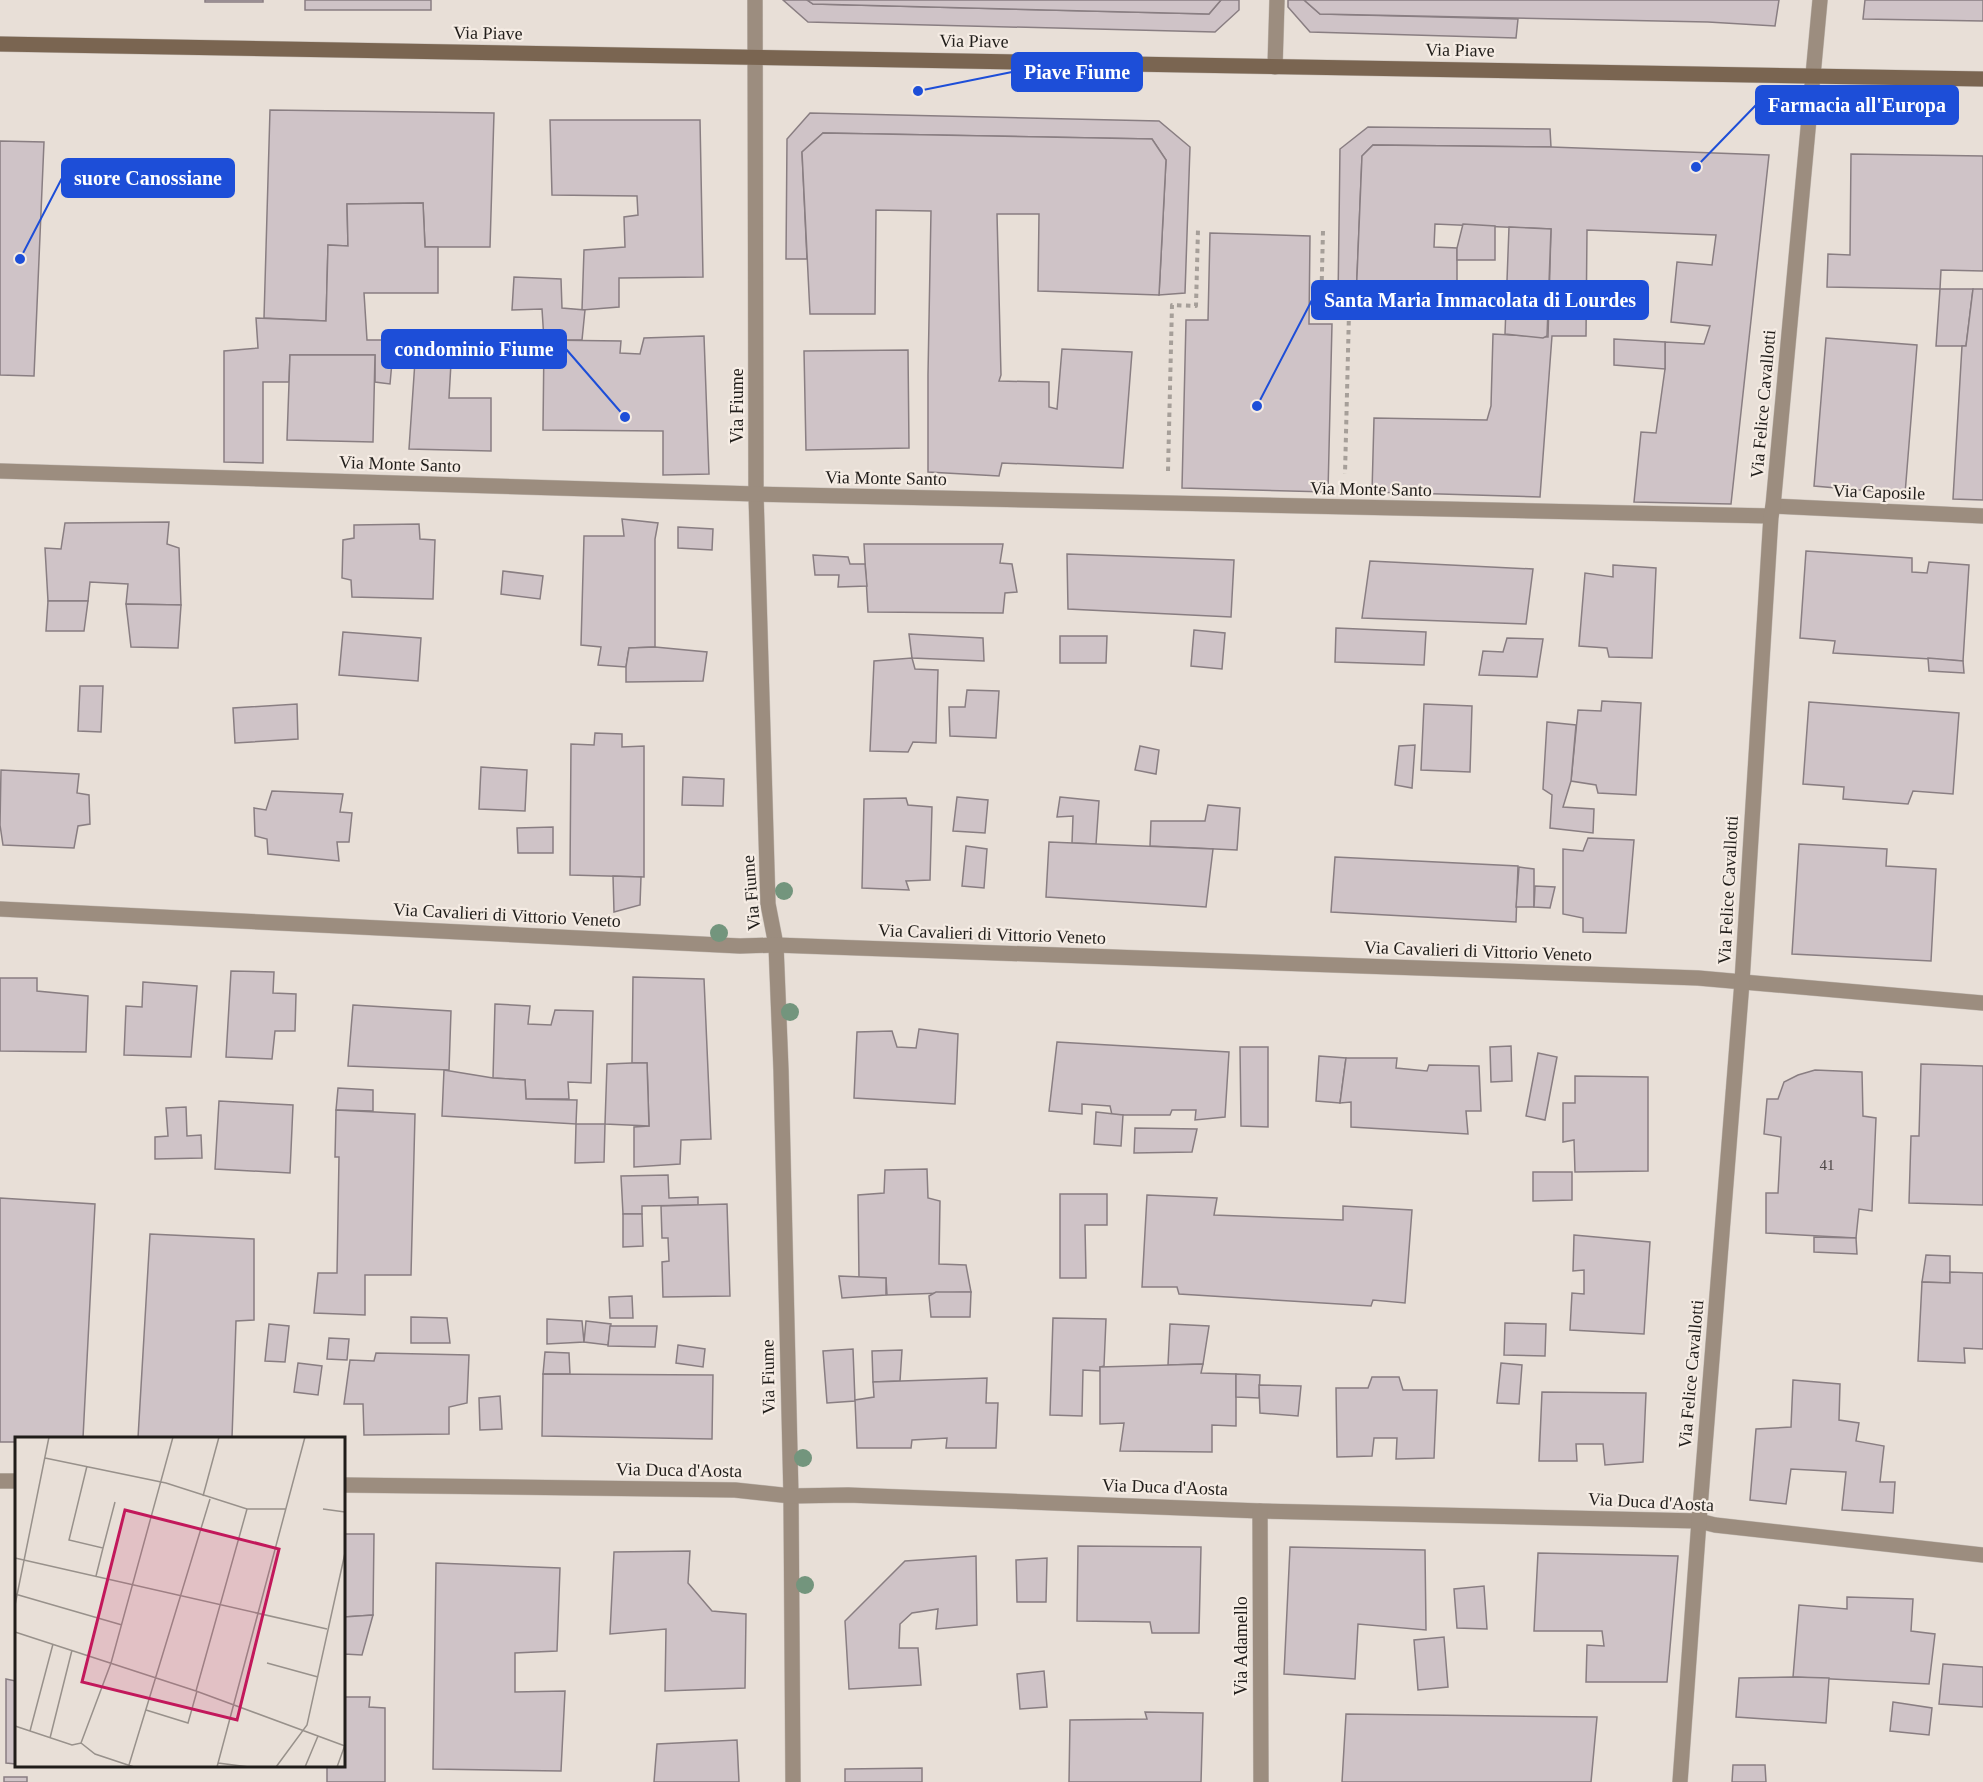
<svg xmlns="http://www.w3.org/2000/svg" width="1983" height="1782" font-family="'Times New Roman',serif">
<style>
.building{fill:#cfc3c7;stroke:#897e82;stroke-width:1.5}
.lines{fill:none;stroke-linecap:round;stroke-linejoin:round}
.street-casing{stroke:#c4bcb5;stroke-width:16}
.secondary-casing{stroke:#c4bcb5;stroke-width:16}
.path{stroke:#a69f99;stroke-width:4;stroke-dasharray:4.5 4.5;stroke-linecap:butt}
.street{stroke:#9c8d7f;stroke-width:15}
.secondary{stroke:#7a6551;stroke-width:15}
.tree{fill:#73957d}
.labels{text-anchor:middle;stroke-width:4.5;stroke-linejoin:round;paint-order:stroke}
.number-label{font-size:15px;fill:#4c4645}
.street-label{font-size:18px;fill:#201d1a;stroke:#f5ece4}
.inset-road{fill:none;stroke:#98918b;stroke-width:1.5}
.view{fill:#c2185b;fill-opacity:0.15;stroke:#c2185b;stroke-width:3}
.inset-edge{fill:none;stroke:#201d1a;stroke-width:3}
.leader{fill:none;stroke:#1d4ed8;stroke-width:2}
.callout-dot{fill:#1d4ed8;stroke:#f5ece4;stroke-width:2}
.callout{fill:#1d4ed8;stroke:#1d4ed8;stroke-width:2}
.callout-label{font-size:20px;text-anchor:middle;font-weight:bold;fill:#fff}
</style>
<rect width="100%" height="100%" fill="#e8dfd7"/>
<g class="building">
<rect x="205" y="0" width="58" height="2"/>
<rect x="305" y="0" width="126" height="10"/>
<polygon points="783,0 807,0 813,4 1209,14 1221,0 1239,0 1239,10 1215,32 808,22"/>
<polygon points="807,0 1221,0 1209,14 813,4"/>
<polygon points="1288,0 1304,0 1320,14 1518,19 1516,38 1310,32 1288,7"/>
<polygon points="1304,0 1779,0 1775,26 1708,22 1320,14"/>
<polygon points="1865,0 1983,0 1983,21 1863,19"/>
<polygon points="270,110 494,113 490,247 425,247 423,203 347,204 348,246 328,245 326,321 264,318"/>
<polygon points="810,113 1159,121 1190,147 1185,293 1159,295 1166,160 1152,139 823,133 802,152 807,259 786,259 787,139"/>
<polygon points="550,120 700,120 703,277 619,278 619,307 582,310 584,250 625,247 624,217 638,215 637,196 552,195"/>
<polygon points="1368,127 1550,129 1551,147 1373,145 1362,156 1356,300 1338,301 1340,149"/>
<polygon points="823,133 1152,139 1166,160 1159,295 1038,291 1039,214 997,214 1001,375 999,381 1049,382 1049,407 1057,409 1062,349 1132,352 1123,468 1002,463 999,476 928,472 928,375 931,211 876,210 875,314 810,314 802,152"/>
<polygon points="0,141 44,142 34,376 0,375"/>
<polygon points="1373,145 1551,147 1769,155 1731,504 1634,502 1641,432 1656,433 1665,369 1665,342 1704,344 1710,326 1671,322 1677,262 1712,265 1716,235 1587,230 1586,336 1552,336 1540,497 1372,492 1374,418 1487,420 1491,406 1493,334 1548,337 1551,229 1435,224 1434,247 1457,248 1457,302 1356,300 1362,156"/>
<polygon points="1851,154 1983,156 1983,271 1941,270 1940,289 1827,287 1828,254 1850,255"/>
<polygon points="423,203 425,247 438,247 438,293 364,293 367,340 394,340 390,384 375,382 375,355 290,355 289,382 263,382 263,463 224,462 224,351 258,348 256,318 326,321 328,245 348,246 347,204"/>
<polygon points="1463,224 1495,226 1495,260 1457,260 1457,248"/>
<polygon points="1509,227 1551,229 1547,336 1543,338 1505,334"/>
<polygon points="1210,233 1310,236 1309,324 1332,324 1328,492 1182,488 1186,320 1208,320"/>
<polygon points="514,277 561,279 562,308 585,310 582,340 544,340 542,309 512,310"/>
<polygon points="1940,289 1973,289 1966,346 1936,346"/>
<polygon points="1973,289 1983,289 1983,500 1953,499 1962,346 1966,346"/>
<polygon points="704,336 709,474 663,475 663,431 543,430 544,340 621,341 620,353 640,354 644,338"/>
<polygon points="1826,338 1917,345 1905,494 1814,486"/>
<polygon points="1614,339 1665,342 1665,369 1614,365"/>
<polygon points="908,350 909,448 806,450 804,351"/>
<polygon points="290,355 375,355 373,442 287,440"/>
<polygon points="415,361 451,363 449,398 491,398 491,451 409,449"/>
<polygon points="622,519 658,523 655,539 655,647 629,648 626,667 598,665 601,647 581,645 584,536 624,536"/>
<polygon points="169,522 167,544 179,548 181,605 126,604 128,584 90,582 88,601 48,601 45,548 61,549 65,523"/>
<polygon points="419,524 420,539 435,540 433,599 352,597 351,580 342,578 343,540 354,538 354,525"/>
<polygon points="678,527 713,529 712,550 678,548"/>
<polygon points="864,544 1003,544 1000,563 1012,564 1017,592 1005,593 1003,613 868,612"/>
<polygon points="1806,551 1912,558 1912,572 1927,573 1929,562 1969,565 1963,661 1833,653 1835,641 1800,638"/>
<polygon points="1067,554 1234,560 1231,617 1068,609"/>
<polygon points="813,555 848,557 850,564 865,564 867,586 838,587 839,575 815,575"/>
<polygon points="1370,561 1533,569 1526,624 1362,618"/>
<polygon points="1613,565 1656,568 1652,658 1609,657 1607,648 1579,646 1585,573 1613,577"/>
<polygon points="503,571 543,576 540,599 501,594"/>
<polygon points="48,601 88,601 84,631 46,631"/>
<polygon points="126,604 181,605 178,648 131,647"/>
<polygon points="1336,628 1426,632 1424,665 1335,662"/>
<polygon points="1194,630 1225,633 1222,669 1191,666"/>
<polygon points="343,632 421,638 418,681 339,675"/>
<polygon points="909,634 983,638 984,661 912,658"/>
<polygon points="1060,636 1107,636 1106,663 1060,663"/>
<polygon points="1507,638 1543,639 1537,677 1479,675 1483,651 1503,652"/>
<polygon points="655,647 707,652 703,681 626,682 626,667 629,648"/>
<polygon points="912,658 915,669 938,670 936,743 913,742 908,752 870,751 874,661"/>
<polygon points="1928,658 1963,661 1964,673 1929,671"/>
<polygon points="80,686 103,686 101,732 78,731"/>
<polygon points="967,690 999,691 996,738 950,736 949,707 965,707"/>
<polygon points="1602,701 1641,703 1636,795 1598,793 1596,785 1571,781 1578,710 1601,711"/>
<polygon points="1809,702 1959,713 1953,794 1913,791 1908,804 1843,799 1844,787 1803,784"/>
<polygon points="297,704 298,739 235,743 233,708"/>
<polygon points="1424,704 1472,706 1470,772 1421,770"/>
<polygon points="1547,722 1576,725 1571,781 1563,807 1594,809 1593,833 1550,828 1552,795 1543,789"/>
<polygon points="595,733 622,734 622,747 644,746 644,877 570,875 571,744 594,745"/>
<polygon points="1415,745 1412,788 1395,785 1399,746"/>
<polygon points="1140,746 1159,750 1156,774 1135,770"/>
<polygon points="481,767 527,770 525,811 479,809"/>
<polygon points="1,770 79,774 77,793 89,795 90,824 78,826 74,848 3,845 0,825"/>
<polygon points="683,777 724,779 723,806 682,805"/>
<polygon points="272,791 343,794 340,812 352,813 349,842 337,842 339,861 268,854 267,839 255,836 254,808 266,810"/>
<polygon points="957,797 988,800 985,833 953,831"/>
<polygon points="1060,797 1099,801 1096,844 1072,843 1073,816 1057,817"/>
<polygon points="906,798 908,805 932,807 930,880 906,881 909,890 862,888 864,799"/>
<polygon points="1208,805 1240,808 1237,850 1150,846 1151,821 1205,821"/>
<polygon points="553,827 553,853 518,853 517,828"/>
<polygon points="1588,838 1634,840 1626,933 1583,932 1583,918 1563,914 1563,849 1583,851"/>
<polygon points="1049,842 1213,849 1206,907 1046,897"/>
<polygon points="1799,844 1887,849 1886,866 1936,869 1931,961 1792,954"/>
<polygon points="966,846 987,849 984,888 962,886"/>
<polygon points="1335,857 1518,866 1516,922 1331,912"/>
<polygon points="1519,867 1534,869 1534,907 1516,907"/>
<polygon points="613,876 641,877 640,905 614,912"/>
<polygon points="1535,886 1555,887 1550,908 1534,907"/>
<polygon points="231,971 274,972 273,993 296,994 295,1031 275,1031 272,1059 226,1057"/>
<polygon points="633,977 704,979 711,1139 681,1140 680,1164 634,1167 634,1127 649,1126 647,1063 632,1063"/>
<polygon points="0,978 37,978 37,991 88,996 86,1052 0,1051"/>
<polygon points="143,982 197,986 191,1057 124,1055 126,1006 142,1007"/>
<polygon points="495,1004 530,1006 528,1024 551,1025 555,1010 593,1011 591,1083 568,1082 569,1099 526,1099 525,1080 493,1078"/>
<polygon points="353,1005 451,1011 449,1070 348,1066"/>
<polygon points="919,1029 958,1034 955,1104 854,1098 857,1032 892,1031 897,1047 916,1048"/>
<polygon points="1057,1042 1229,1052 1225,1117 1195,1120 1196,1110 1172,1110 1170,1115 1112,1115 1110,1106 1082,1104 1082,1114 1049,1111"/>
<polygon points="1511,1046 1512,1081 1491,1082 1490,1047"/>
<polygon points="1240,1047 1268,1047 1268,1127 1241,1126"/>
<polygon points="1538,1053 1557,1057 1545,1120 1526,1116"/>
<polygon points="1319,1056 1346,1058 1340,1103 1316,1101"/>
<polygon points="1346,1058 1397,1058 1396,1068 1427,1071 1429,1065 1479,1066 1481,1111 1466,1111 1468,1134 1351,1127 1351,1102 1340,1103"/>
<polygon points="632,1063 647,1063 649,1126 605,1124 607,1064"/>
<polygon points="1921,1064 1983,1066 1983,1205 1909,1203 1911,1136 1919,1136"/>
<polygon points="444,1070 493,1078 525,1080 526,1099 577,1100 576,1124 442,1116"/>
<polygon points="1815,1070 1862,1072 1863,1116 1876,1118 1872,1211 1859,1209 1856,1238 1766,1233 1766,1193 1778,1193 1781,1137 1764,1134 1767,1099 1778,1099 1784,1082 1798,1075"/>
<polygon points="1575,1076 1648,1077 1648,1171 1575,1172 1574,1140 1563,1142 1563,1103 1575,1103"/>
<polygon points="338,1088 373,1090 373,1111 336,1110"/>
<polygon points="219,1101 293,1105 290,1173 215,1169"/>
<polygon points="186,1107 187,1136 201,1135 202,1158 155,1159 155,1137 168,1136 166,1108"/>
<polygon points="336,1110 415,1114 411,1275 365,1275 365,1315 314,1313 318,1273 337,1273 339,1157 335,1157"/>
<polygon points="1096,1112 1123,1115 1121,1146 1094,1144"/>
<polygon points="576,1124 605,1124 604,1162 575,1163"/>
<polygon points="1135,1128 1197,1129 1192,1152 1134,1153"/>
<polygon points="927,1169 928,1198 940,1201 939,1264 966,1265 971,1292 887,1295 886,1278 859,1278 858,1195 884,1193 885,1170"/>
<polygon points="1533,1172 1572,1172 1572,1200 1533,1201"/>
<polygon points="668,1175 669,1198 698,1197 698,1205 642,1206 642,1214 623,1214 621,1176"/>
<polygon points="1060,1194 1107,1194 1107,1225 1085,1225 1086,1278 1060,1278"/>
<polygon points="1147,1195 1217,1198 1214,1215 1343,1220 1343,1206 1412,1210 1405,1303 1373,1300 1371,1306 1179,1294 1177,1287 1142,1287"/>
<polygon points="0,1198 95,1204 83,1438 16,1438 16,1442 0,1442"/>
<polygon points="727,1204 730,1296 663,1297 662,1262 669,1261 668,1238 662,1238 661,1206"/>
<polygon points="623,1214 642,1214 643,1246 623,1247"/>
<polygon points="150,1234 254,1239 254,1320 236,1321 232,1438 138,1438"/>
<polygon points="1574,1235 1650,1242 1644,1334 1570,1330 1572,1293 1584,1294 1584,1270 1573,1271"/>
<polygon points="1814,1237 1856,1238 1857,1254 1814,1252"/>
<polygon points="1926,1255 1950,1256 1950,1283 1922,1282"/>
<polygon points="1950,1272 1983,1273 1983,1349 1964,1348 1965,1363 1918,1361 1922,1282 1950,1283"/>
<polygon points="839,1276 886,1278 886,1295 842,1298"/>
<polygon points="936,1292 971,1292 970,1317 931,1317 929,1296"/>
<polygon points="632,1296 633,1318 610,1318 609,1297"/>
<polygon points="411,1317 447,1318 450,1343 411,1343"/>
<polygon points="1053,1318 1106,1319 1104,1366 1100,1367 1100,1371 1083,1370 1082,1416 1050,1415"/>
<polygon points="547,1319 582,1321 584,1342 547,1344"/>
<polygon points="586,1321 611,1324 608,1345 584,1342"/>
<polygon points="1505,1323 1546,1324 1545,1356 1504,1355"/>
<polygon points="269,1324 289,1326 285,1362 265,1361"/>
<polygon points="1170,1324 1209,1326 1203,1364 1168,1365"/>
<polygon points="610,1326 657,1326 655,1347 608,1346"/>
<polygon points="329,1338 349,1339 347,1360 327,1359"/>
<polygon points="678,1345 705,1349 703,1367 676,1363"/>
<polygon points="853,1349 855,1401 827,1403 823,1351"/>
<polygon points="902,1350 900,1381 873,1382 872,1351"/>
<polygon points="545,1352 569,1353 570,1374 543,1374"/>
<polygon points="376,1353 469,1355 467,1403 449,1407 449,1434 364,1435 363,1404 344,1404 350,1360 374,1361"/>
<polygon points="298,1363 322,1366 318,1395 294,1392"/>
<polygon points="1501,1363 1522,1365 1519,1404 1497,1403"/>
<polygon points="1203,1364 1201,1373 1236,1374 1236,1426 1212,1425 1212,1452 1120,1451 1124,1423 1100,1424 1100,1367"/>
<polygon points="543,1374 713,1375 712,1439 542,1436"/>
<polygon points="1236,1374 1260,1375 1259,1398 1236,1397"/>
<polygon points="1372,1377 1399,1377 1403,1390 1437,1390 1434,1458 1396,1459 1397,1438 1374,1438 1372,1456 1337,1457 1336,1388 1368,1388"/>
<polygon points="987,1378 986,1403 998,1403 996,1448 946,1448 947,1438 912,1440 911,1448 857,1448 855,1400 874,1397 873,1382"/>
<polygon points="1793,1380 1840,1384 1839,1420 1859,1423 1856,1441 1884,1446 1880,1482 1895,1482 1893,1513 1842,1510 1846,1472 1791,1469 1786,1504 1750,1500 1756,1429 1791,1427"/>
<polygon points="1259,1385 1301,1386 1298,1416 1260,1413"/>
<polygon points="1542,1392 1646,1393 1643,1462 1605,1465 1603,1444 1576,1444 1577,1461 1539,1461"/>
<polygon points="500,1396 502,1429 480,1430 479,1398"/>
<polygon points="344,1534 374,1534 373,1615 344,1617"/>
<polygon points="1078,1546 1201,1547 1199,1633 1152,1633 1150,1622 1077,1621"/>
<polygon points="1290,1547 1425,1550 1426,1630 1358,1624 1355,1679 1284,1674"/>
<polygon points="690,1551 688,1583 712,1611 746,1614 745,1688 665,1691 666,1629 610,1634 614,1552"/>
<polygon points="1538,1553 1678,1556 1667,1682 1586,1682 1587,1645 1604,1646 1602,1631 1534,1631"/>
<polygon points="976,1556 977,1625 936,1629 938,1609 912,1613 900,1624 899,1648 918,1648 921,1685 849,1689 845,1621 905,1561"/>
<polygon points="1047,1558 1046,1602 1017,1602 1016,1560"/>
<polygon points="436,1563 560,1568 557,1651 515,1653 515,1692 565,1691 561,1771 433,1769"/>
<polygon points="1484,1586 1487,1629 1457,1628 1454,1589"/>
<polygon points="1847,1597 1913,1599 1911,1631 1935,1634 1929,1684 1793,1677 1799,1605 1847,1609"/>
<polygon points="373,1615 362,1655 344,1654 344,1617"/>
<polygon points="1444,1637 1448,1687 1418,1690 1414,1640"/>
<polygon points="1943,1664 1983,1667 1983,1707 1939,1704"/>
<polygon points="1044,1671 1047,1707 1020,1709 1017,1674"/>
<polygon points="1793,1677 1829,1678 1826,1723 1736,1717 1739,1678"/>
<polygon points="6,1679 16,1681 16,1764 6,1763"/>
<polygon points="344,1697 370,1697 369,1707 385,1708 385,1782 327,1782 327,1766 344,1766"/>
<polygon points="1893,1702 1932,1708 1929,1735 1890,1731"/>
<polygon points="1145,1712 1203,1713 1201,1782 1069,1782 1070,1720 1147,1719"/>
<polygon points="1346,1714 1597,1717 1591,1782 1342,1782"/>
<polygon points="737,1740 739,1782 654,1782 657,1744"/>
<polygon points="1733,1765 1765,1765 1766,1782 1732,1782"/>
<polygon points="922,1768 922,1782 845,1782 845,1769"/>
<rect x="4" y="1777" width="23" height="5"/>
</g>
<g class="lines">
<defs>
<g id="street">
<polyline points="755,0 756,494 768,904 776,945 781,1070 791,1496 793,1782"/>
<polyline points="1275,67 1277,0"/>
<polyline points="0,471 756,494 1771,516"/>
<polyline points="1773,506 1983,516"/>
<polyline points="0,909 740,946 776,945 1698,978 1983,1003"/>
<polyline points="0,1481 16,1481"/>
<polyline points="344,1485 735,1490 791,1496 848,1495 1260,1511 1699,1521 1715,1525 1983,1555"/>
<polyline points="1260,1511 1261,1782"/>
<polyline points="1680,1782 1699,1521 1742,982 1771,516 1773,506 1820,0"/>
</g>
<polyline id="secondary" points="0,44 1983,79"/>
</defs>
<use href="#street" class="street-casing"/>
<use href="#secondary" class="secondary-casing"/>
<g class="path">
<polyline points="1323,231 1321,311 1349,312 1345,474"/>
<polyline points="1168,471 1172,305 1196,306 1198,229"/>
</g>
<use href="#street" class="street"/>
<use href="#secondary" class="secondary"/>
</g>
<g class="tree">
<circle cx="784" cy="891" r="9"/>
<circle cx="719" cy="933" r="9"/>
<circle cx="790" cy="1012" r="9"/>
<circle cx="803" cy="1458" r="9"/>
<circle cx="805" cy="1585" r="9"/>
</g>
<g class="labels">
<g class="number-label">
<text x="1827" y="1170">41</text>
</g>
<g class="street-label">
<text transform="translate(488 33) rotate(1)" y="6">Via Piave</text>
<text transform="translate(974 41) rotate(1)" y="6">Via Piave</text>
<text transform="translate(1460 50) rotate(1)" y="6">Via Piave</text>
<text transform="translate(1763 404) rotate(-85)" y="6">Via Felice Cavallotti</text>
<text transform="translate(737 406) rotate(-90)" y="6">Via Fiume</text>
<text transform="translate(400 464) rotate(2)" y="6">Via Monte Santo</text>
<text transform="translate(886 478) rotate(1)" y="6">Via Monte Santo</text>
<text transform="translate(1371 489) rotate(1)" y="6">Via Monte Santo</text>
<text transform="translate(1879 492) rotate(2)" y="6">Via Caposile</text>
<text transform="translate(1728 890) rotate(-87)" y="6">Via Felice Cavallotti</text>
<text transform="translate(751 893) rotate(-95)" y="6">Via Fiume</text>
<text transform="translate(507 915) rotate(3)" y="6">Via Cavalieri di Vittorio Veneto</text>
<text transform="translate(992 934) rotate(2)" y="6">Via Cavalieri di Vittorio Veneto</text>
<text transform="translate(1478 951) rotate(2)" y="6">Via Cavalieri di Vittorio Veneto</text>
<text transform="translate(1691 1374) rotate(-85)" y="6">Via Felice Cavallotti</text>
<text transform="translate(768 1377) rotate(-91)" y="6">Via Fiume</text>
<text transform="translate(679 1470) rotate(1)" y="6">Via Duca d'Aosta</text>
<text transform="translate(1165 1487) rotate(2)" y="6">Via Duca d'Aosta</text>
<text transform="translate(1651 1502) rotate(3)" y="6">Via Duca d'Aosta</text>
<text transform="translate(1241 1646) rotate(-90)" y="6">Via Adamello</text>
</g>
</g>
<g transform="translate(15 1437)">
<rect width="330" height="330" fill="#e8dfd7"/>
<path class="inset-road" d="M30,21L151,46L232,72H271M72,29L54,103L88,111L81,139M188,59L204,0M308,72L330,75M88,111L100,65M0,121L312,192M0,157L107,188M0,168L34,0M0,195L181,254L330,309M252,226L303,240M181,254L232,72M131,273L173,286L182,254M0,289L57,308L66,306L80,317L119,330M15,294L38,207M35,301L57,213M66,306L96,226L158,0M203,326L234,330M114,328L195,62M202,330L290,0M261,330L292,288L330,116M290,330L303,299M322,330L330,308"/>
<path class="view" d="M110,73L264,112L222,283L67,245Z"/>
<rect width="330" height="330" class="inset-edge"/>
</g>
<path class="leader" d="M918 91L1012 72M1696 167L1756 105M20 259L62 178M1257 406L1312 300M625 417L566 349"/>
<g class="callout-dot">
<circle cx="918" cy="91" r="6"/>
<circle cx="1696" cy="167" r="6"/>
<circle cx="20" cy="259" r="6"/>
<circle cx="1257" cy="406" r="6"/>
<circle cx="625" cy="417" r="6"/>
</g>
<g class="callout">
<rect x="1012" y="53" width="130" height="38" rx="6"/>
<rect x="1756" y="86" width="202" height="38" rx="6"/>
<rect x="62" y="159" width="172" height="38" rx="6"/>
<rect x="1312" y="281" width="336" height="38" rx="6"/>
<rect x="382" y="330" width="184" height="38" rx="6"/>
</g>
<g class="callout-label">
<text x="1077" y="79">Piave Fiume</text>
<text x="1857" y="112">Farmacia all'Europa</text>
<text x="148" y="185">suore Canossiane</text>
<text x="1480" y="307">Santa Maria Immacolata di Lourdes</text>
<text x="474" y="356">condominio Fiume</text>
</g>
</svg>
